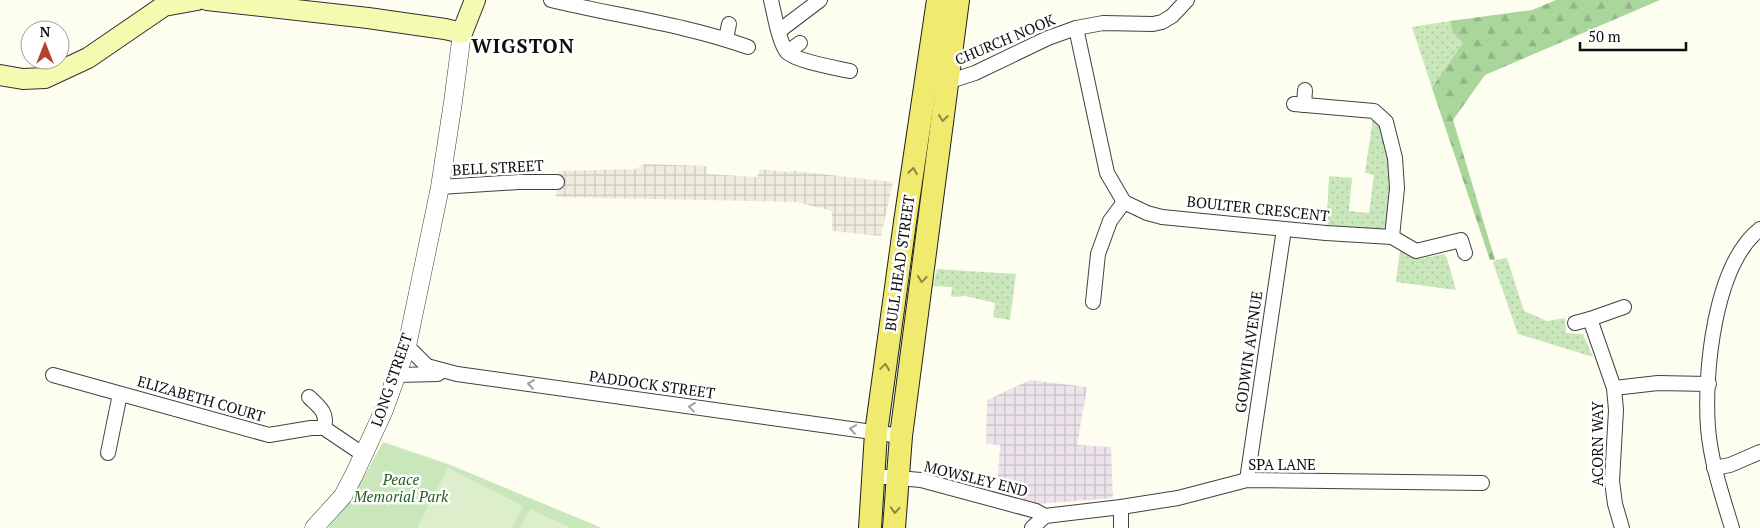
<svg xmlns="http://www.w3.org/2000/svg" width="1760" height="528" font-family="'PT Serif',serif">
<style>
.industrial{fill:url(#industrial-grid)}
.grass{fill:url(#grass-dots)}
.forest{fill:url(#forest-firs)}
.park{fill:#c9e7bb}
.pitch{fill:#dceecc}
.plaza{fill:url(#plaza-grid)}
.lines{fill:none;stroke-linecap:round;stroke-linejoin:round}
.minor-casing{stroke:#414141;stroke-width:16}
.tertiary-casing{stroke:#414141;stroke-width:19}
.secondary-casing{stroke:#303030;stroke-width:22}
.primary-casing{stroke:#1f1f1f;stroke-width:24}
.minor{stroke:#fff;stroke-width:14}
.tertiary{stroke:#fff;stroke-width:18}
.secondary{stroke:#f4faaf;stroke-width:20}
.primary{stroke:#f0ea6e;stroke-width:22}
.oneway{stroke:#8a8743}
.oneway2{stroke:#9f9f9f}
.labels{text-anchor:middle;stroke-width:5;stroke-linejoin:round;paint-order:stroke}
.street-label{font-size:15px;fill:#0e0e0e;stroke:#fff}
.park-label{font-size:15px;font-style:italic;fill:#226222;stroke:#fff}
.district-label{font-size:20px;font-weight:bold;letter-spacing:1px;fill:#0e0e0e;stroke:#fff}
</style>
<defs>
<pattern id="industrial-grid" width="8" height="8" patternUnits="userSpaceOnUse" patternTransform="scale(1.25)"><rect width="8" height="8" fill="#ece3eb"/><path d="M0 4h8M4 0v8" fill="none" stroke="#c9c2c8"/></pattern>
<pattern id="grass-dots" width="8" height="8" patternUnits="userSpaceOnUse" patternTransform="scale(1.25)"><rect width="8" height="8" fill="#c9e7bb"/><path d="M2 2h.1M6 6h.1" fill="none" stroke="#abc5a0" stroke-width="1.8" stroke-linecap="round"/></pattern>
<pattern id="forest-firs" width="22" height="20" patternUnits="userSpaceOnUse" patternTransform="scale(1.25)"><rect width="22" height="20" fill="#aad69b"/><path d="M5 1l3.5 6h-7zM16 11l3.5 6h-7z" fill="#91b684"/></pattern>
<pattern id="plaza-grid" width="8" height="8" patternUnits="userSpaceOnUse" patternTransform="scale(1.25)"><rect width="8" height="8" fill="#eeeddf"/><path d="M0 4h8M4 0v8" fill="none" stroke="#cbcabe"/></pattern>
</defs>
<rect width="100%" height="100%" fill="#fefef0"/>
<polygon class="industrial" points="1030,380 1087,387 1077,445 1111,447 1113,498 1037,504 997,490 1000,445 986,444 987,400"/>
<g class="grass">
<polygon points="1450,21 1453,33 1463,43 1465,58 1432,88 1412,27"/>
<polygon points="1374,111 1395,158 1392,237 1326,233 1329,176 1352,178 1349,211 1369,213 1374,175 1365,173"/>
<polygon points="1400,249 1419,259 1444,254 1447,258 1456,290 1396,282"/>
<polygon points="1507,258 1524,311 1547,321 1565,318 1566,333 1583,334 1593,357 1518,334 1493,263 1495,260"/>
<polygon points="937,269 1016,274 1010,320 993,317 995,303 965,296 951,297 952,287 933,286"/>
</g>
<polygon class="forest" points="1556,0 1660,0 1485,75 1453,120 1495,260 1490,260 1432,88 1463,43 1453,33 1450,21 1532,10"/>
<polygon class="park" points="383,442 448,464 602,528 328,528 363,479"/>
<g class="pitch">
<polygon points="448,468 523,506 512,528 417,528"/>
<polygon points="530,509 571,528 520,528"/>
</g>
<polygon class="plaza" points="645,164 706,166 707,174 757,177 760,169 787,172 795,171 893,182 881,236 832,231 832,211 796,202 556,197 558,171 635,169"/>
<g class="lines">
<defs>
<g id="minor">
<path d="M551,0C616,16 684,24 748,47"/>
<path d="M771,0C774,12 779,43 787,52C795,61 837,68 850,71"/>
<polyline points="1076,28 1107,173 1124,202 1147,213 1162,217 1326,233 1392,237"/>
<polyline points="779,31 820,0"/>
<polyline points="726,39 729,24"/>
<polyline points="787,52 800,43"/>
<polyline points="947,82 975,73 1048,38 1076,28 1103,23 1153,24 1162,22 1172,16 1187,0"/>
<polyline points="1294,104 1374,111 1386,122 1395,158 1397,188 1392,237 1416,251 1461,240 1465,253"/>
<polyline points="1304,105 1305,90"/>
<polyline points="440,187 519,182 557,182"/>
<polyline points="1093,302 1098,254 1110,221 1124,202"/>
<polyline points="1575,323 1590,319"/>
<polyline points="407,346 427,366 457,374 901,436"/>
<polyline points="53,375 269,435 311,428 324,428 364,455"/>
<polyline points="397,375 438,374"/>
<polyline points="1614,388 1658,383 1709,384"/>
<path d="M309,397C319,407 328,412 324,428"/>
<polyline points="108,453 120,394"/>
<polyline points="1714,468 1730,465 1760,452"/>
<polyline points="874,476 921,480 1036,511 1045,516"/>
<polyline points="1247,480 1284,229"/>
<polyline points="1121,507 1121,528"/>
<polyline points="1032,528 1045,516 1121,507 1178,498 1247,480 1482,483"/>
<polyline points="1622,528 1615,504 1612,481 1616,410 1614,388 1590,319 1624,307"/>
<path d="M1732,528C1722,495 1711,463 1708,428C1704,373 1714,265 1760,229"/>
</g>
<polyline id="tertiary" points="314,528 343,496 355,473 384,410 407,346 440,187 453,102 462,33"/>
<g id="secondary">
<polyline points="207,0 368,18 445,29 462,33 475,0"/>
<polyline points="0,75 23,79 45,78 88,58 164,6 197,0"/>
</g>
<g id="primary">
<polyline points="870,528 876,433 905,222 938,0"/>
<polyline points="894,528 901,436 958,0"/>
</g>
</defs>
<use href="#minor" class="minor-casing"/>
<use href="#tertiary" class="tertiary-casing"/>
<use href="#secondary" class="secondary-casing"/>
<use href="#primary" class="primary-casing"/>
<use href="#minor" class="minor"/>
<use href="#tertiary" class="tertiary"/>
<use href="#secondary" class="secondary"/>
<use href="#primary" class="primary"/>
</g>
<defs><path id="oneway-chevron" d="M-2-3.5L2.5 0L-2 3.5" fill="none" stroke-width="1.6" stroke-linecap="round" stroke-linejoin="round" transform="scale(1.25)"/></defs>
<g class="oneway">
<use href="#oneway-chevron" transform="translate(943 118) rotate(97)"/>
<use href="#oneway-chevron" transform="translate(913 171) rotate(-81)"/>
<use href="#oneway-chevron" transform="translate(922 279) rotate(97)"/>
<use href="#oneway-chevron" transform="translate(885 367) rotate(-82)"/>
<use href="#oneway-chevron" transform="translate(895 510) rotate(94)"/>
</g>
<g class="oneway2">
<use href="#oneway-chevron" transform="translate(531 384) rotate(-172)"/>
<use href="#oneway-chevron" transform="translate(692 407) rotate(-173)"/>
<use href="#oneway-chevron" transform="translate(853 429) rotate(-172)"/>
</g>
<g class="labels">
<g class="street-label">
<text transform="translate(1005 40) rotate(-23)" y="5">CHURCH NOOK</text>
<text transform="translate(498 168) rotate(-3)" y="5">BELL STREET</text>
<text transform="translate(1258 209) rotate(6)" y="5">BOULTER CRESCENT</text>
<text transform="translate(900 263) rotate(-82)" y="5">BULL HEAD STREET</text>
<text transform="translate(1249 352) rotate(-82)" y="5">GODWIN AVENUE</text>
<text transform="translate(392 380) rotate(-71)" y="5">LONG STREET</text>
<text transform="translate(652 385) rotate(8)" y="5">PADDOCK STREET</text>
<text transform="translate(201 399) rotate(16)" y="5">ELIZABETH COURT</text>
<text transform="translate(1598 444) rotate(-90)" y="5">ACORN WAY</text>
<text x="1282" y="470">SPA LANE</text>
<text transform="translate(976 479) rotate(14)" y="5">MOWSLEY END</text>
</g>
<g class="park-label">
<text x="401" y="485">Peace<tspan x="401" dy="17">Memorial Park</tspan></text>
</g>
<g class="district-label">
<text x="523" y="53">WIGSTON</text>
</g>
</g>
<g transform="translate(45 45)"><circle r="24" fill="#ffffff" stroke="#9f9f9f"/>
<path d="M0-4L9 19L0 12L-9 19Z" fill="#b6422e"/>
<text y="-8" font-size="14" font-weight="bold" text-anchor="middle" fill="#0e0e0e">N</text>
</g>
<path d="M1580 42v8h106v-8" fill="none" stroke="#0e0e0e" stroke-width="2.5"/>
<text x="1588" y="42" font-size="15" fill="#0e0e0e" stroke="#ffffff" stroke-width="4" paint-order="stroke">50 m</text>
</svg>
